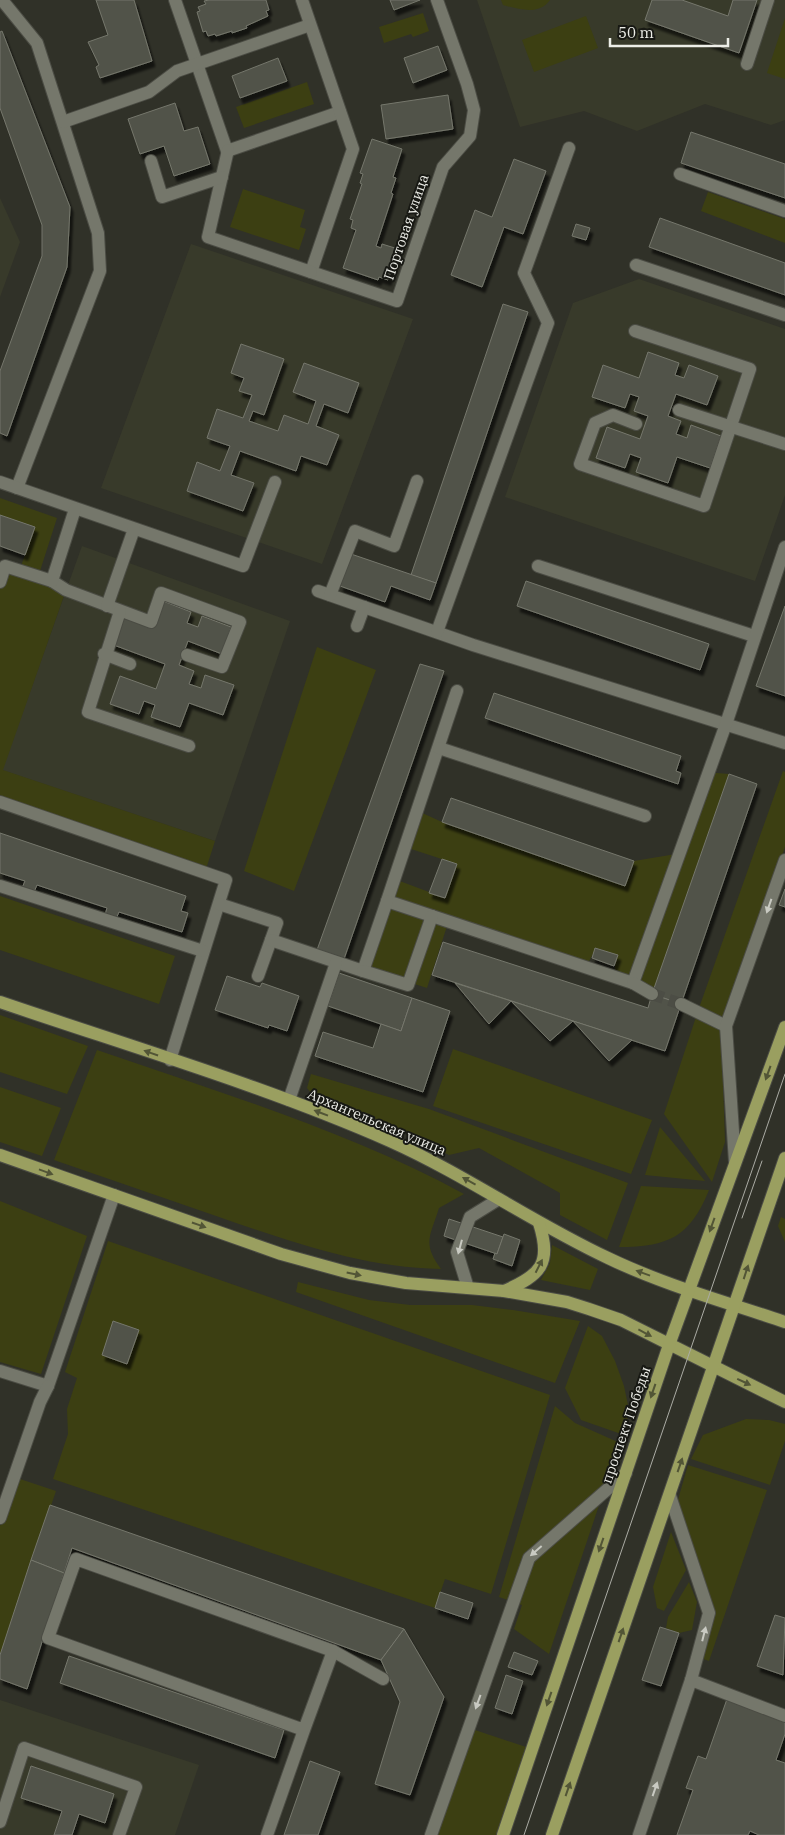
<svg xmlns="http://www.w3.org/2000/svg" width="785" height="1835" font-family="'IBM Plex Serif',serif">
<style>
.built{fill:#383a2a}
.green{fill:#3c3f12}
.building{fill:#515248;stroke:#75776c;filter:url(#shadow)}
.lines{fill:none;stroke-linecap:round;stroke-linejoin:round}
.minor-tunnel{stroke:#4c4d45;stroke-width:12;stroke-dasharray:12 6;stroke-linecap:butt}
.minor-casing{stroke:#4b4c44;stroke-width:14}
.major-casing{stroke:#4b4c44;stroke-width:14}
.minor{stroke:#75776b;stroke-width:12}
.major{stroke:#9a9f60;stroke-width:12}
.tram{stroke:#abaca5;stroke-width:1}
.oneway{fill:#c9cac2}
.oneway2{fill:#525536}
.labels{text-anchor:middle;stroke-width:4;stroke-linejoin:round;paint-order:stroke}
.street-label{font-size:14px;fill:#edeee8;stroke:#181914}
</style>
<defs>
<filter id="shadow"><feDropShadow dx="3" dy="5.5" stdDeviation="1" flood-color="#0009"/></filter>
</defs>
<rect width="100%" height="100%" fill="#303128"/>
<g class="built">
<polygon points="477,0 785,0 785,120 771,125 705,104 637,131 584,111 520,127"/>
<polygon points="0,198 20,242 0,297"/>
<polygon points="191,244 413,319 322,564 101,488"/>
<polygon points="639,279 785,329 785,495 755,581 505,497 573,303"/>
<polygon points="82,546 290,621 215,841 2,770"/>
<polygon points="0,1700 199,1765 175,1835 0,1835"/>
</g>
<g class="green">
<path d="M501,0H550C539,16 518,9 503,5Z"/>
<polygon points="423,13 429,31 413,37 411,34 384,43 379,27"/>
<polygon points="586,16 598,48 534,72 522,40"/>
<polygon points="785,18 785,79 767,73"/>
<polygon points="307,82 314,104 244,128 236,107"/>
<polygon points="243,189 305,210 300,227 306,229 299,250 230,227"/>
<polygon points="708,192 785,219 785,243 701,211"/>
<polygon points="0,498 57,518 40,571 21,566 35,527 0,515"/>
<polygon points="0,567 42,581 65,593 3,770 215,841 206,869 0,798"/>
<polygon points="317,647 376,670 294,891 244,871"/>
<polygon points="783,771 785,772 785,847 724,1020 699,1008"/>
<polygon points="705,772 729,774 652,994 614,974 617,955 596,948 587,965 449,920 427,988 368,969 397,880 445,898 457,864 408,848 420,812 442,822 625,886 634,861 676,854"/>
<polygon points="0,896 175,956 159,1004 0,950"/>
<polygon points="0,1015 88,1046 67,1094 0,1072"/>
<polygon points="696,1017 721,1028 725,1142 712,1182 664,1114"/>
<polygon points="453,1049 652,1120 631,1174 433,1106"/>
<path d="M97,1050C221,1093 348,1131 464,1194L439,1208C430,1237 422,1243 441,1269C365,1268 291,1242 219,1217C164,1198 109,1179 54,1160Z"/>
<polygon points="311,1074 429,1109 628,1183 607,1240 560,1215 560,1193 479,1148 449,1155 395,1126 313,1095 307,1088"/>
<polygon points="0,1087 61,1108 42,1156 0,1142"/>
<polygon points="660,1127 705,1181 645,1175"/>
<path d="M641,1186L709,1190C690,1237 668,1247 619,1247Z"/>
<polygon points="0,1201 87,1236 41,1374 0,1362"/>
<polygon points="781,1217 785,1219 785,1242 778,1226"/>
<polygon points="108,1241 550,1395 491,1594 445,1579 435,1608 53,1479 68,1434 67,1409 77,1378 65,1372"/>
<polygon points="552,1245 598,1269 590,1290 541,1280 550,1263"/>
<polygon points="298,1282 369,1300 410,1305 472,1305 513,1310 580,1321 555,1383 296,1292"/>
<polygon points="588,1326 602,1336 615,1361 624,1386 629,1410 624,1435 581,1420 565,1388"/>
<polygon points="555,1406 575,1423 620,1443 549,1654 514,1629 522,1605 499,1597"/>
<polygon points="746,1419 769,1420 785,1424 785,1441 770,1485 691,1459 703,1435"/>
<polygon points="688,1465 767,1490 709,1661 698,1657 709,1612 677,1503"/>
<polygon points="17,1478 56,1491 0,1655 0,1526"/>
<polygon points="671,1532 686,1570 664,1611 657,1608 653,1587"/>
<polygon points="689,1582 697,1602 692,1630 679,1633 666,1628 668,1617"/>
<polygon points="469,1728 532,1749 503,1835 431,1835"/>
</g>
<g class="building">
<polygon points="96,0 134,0 152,61 100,78 96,67 99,65 88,42 108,35"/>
<polygon points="209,0 266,0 269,10 266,11 268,16 246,26 247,28 232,33 232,31 216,36 215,34 208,36 206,31 203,32 197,12 200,11 198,7 206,4 204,1"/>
<polygon points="390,0 420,0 394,10"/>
<polygon points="652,0 682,0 728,16 733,0 757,0 739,53 645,20"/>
<polygon points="2,31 70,207 67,267 7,436 0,433 0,371 42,256 42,225 0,108 0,32"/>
<polygon points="438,46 447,70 413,83 404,58"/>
<polygon points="278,58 287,81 240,98 232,76"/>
<polygon points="448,95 453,129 386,139 381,105"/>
<polygon points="175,103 184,131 198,127 210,164 174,176 164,146 140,154 128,119"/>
<polygon points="691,132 785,164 785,198 681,163"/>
<polygon points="372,139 402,149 393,177 396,178 391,193 393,194 376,246 381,248 382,244 398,249 388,280 379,277 378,280 343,268 356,230 351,228 353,220 350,219 362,184 360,183 363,174 360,173"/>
<polygon points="514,159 546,171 523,234 504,227 482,287 451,275 475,210 492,217"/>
<polygon points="660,218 785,263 785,295 649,247"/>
<polygon points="576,224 590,228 586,240 572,236"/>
<polygon points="503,304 528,312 436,583 411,575"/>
<polygon points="241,344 284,359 264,415 253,411 249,421 278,431 284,415 308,424 316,401 293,392 304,363 359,383 348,413 324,404 316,426 339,435 327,465 301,456 296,471 240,451 231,475 254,483 243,511 187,491 197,462 220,471 230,446 207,438 217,409 243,418 252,395 239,391 244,378 231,373"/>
<polygon points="648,352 679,363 675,375 684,378 689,365 718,376 707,405 676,394 668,416 681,421 676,434 687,438 691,425 721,436 710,468 677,457 668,483 636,472 641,458 630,454 625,468 596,458 607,427 640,439 648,416 634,411 639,397 630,394 625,408 592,397 603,365 639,378"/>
<polygon points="0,515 35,527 25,555 0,546"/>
<polygon points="351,554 436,583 430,600 391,586 385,602 340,586"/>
<polygon points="526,581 709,644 700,670 517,606"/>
<polygon points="163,601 191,612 187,623 198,627 202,616 231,627 222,654 188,641 179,665 194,671 189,684 201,688 205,675 234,685 223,715 189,703 180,727 151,717 155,705 144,701 139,714 110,704 120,676 156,689 165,664 111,644 122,616 153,627"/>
<polygon points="785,606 785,696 756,686"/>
<polygon points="420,664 444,671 344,959 317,950"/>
<polygon points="494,693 681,756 676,771 681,773 678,784 485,718"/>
<polygon points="729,774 757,784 681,1004 652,994"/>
<polygon points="451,798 634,861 625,886 442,822"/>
<polygon points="0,833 186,896 181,911 188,913 182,932 119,912 116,919 105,915 107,908 37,885 34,892 22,888 25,881 0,873"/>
<polygon points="442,859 457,864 445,898 429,893"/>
<polygon points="785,889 785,907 779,905"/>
<polygon points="443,942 648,1008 652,994 681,1004 665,1051 432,975"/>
<polygon points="595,948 618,955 614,966 592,958"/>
<polygon points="339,973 412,998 401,1031 328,1006"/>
<polygon points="227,976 260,987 262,983 299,996 287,1031 269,1025 268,1028 215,1010"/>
<polygon points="455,983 511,1001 489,1024"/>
<polygon points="412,998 450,1011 423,1092 315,1056 323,1032 373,1048 381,1024 401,1031"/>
<polygon points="511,1001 573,1021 550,1041"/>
<polygon points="573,1021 632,1040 609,1061"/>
<polygon points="449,1219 503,1237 497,1254 444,1236"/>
<polygon points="504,1234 520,1240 512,1266 493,1259 495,1253 497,1254"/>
<polygon points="113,1321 139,1330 127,1364 102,1355"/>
<polygon points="50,1505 404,1629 381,1660 72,1548 64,1573 31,1560"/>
<polygon points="31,1560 64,1573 27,1689 0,1679 0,1655"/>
<polygon points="440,1592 473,1603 468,1619 435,1608"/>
<polygon points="775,1615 785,1618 783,1675 757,1666"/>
<polygon points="660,1627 679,1633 661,1686 642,1680"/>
<polygon points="404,1629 444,1697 410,1795 375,1784 400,1702 381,1660"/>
<polygon points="514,1652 538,1661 532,1675 508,1667"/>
<polygon points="69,1656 284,1730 275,1758 60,1683"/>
<polygon points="506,1675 523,1681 512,1714 495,1708"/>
<polygon points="727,1699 785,1720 785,1734 776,1760 785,1763 785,1835 759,1835 750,1831 748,1835 677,1835 693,1790 686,1788 698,1756 706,1759"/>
<polygon points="310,1761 340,1772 318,1835 284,1835"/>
<polygon points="31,1766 114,1794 105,1823 79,1814 72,1835 54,1835 62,1811 21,1798"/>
</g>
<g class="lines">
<polyline class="minor-tunnel" points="652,994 681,1004"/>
<defs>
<g id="minor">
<polyline points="2,0 37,43 98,233 100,271 17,488"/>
<polyline points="175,0 227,151 340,112"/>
<polyline points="302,0 353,149 311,272 397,301 443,167 470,136 474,110 467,84 437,0"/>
<polyline points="747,64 768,0"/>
<polyline points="63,122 149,92 177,71 310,25"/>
<polyline points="228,150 208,237 311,272"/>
<polyline points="151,161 162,197 222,177"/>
<polyline points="680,174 785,211"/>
<polyline points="636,265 785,315"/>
<polyline points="635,331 750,369 704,506 580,464 595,423 613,415 636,424"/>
<polyline points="679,410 785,444"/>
<polyline points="0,482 243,566 275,482"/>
<polyline points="538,566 754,636"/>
<polyline points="52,581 66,590 151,622 161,593 240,622 222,667 187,655"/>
<polyline points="0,582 5,566 52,581 75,509"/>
<polyline points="318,591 473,645 785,743"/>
<polyline points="330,595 355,531 394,546 417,481"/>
<polyline points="107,606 134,529"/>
<polyline points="120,611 88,712 189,746"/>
<polyline points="357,626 364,607"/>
<polyline points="437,632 548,323 524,273 569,148"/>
<polyline points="104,654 130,664"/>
<polyline points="457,691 387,901 633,983 726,724 785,547"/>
<polyline points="439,748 645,816"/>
<polyline points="0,802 226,880 170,1060"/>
<polyline points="0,886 203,951"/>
<polyline points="219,904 277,923 258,976"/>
<polyline points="271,940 363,971 387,901"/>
<polyline points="363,971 408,985 432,916"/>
<polyline points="633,983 652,994"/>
<polyline points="681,1004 726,1026"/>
<polyline points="289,1100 336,963"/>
<polyline points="735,1162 726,1026 785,860"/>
<polyline points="468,1288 457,1252 470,1217 499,1199"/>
<polyline points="0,1371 48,1386 114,1195"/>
<polyline points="0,1518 40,1402 48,1386"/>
<polyline points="333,1651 383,1679"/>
<polyline points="691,1680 785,1716"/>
<polyline points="0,1822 24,1748 136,1787 119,1835"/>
<polyline points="267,1835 304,1730 48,1638 76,1559 333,1651 304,1730"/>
<polyline points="431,1835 529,1558 626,1473"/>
<polyline points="639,1835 691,1680 709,1613 670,1496"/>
</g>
<g id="major">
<path d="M0,1002C129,1046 265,1086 390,1141C466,1175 533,1223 608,1258C664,1285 726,1302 785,1322"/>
<polyline points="0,1155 281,1254 350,1273 406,1283 504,1291 567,1302 589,1309 621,1320 785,1402"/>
<path d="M504,1291C541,1275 552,1264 539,1223"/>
<polyline points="503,1835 669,1345 785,1027"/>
<polyline points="552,1835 785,1158"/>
</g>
</defs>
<use href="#minor" class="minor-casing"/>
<use href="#major" class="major-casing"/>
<use href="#minor" class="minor"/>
<use href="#major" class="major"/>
<g class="tram">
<polyline points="742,1218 762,1161"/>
<polyline points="524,1835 785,1074"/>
</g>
</g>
<defs><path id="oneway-solid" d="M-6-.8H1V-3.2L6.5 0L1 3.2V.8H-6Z" transform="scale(1.25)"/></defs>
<g class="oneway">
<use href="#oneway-solid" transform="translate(769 906) rotate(109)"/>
<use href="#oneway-solid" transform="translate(460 1247) rotate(105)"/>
<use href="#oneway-solid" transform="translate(536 1551) rotate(139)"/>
<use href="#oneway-solid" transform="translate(704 1634) rotate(-76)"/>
<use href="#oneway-solid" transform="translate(478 1702) rotate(110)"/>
<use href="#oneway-solid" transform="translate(655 1789) rotate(-71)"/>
</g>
<g class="oneway2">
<use href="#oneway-solid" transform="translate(151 1053) rotate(-161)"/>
<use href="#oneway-solid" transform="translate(768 1073) rotate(110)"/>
<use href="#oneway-solid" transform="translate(321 1113) rotate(-159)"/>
<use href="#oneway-solid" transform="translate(46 1172) rotate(20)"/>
<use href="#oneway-solid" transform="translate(469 1181) rotate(-151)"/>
<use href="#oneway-solid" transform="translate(199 1225) rotate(19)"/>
<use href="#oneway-solid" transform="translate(712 1225) rotate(110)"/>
<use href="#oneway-solid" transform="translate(539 1266) rotate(-63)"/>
<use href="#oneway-solid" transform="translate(746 1272) rotate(-72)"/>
<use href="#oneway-solid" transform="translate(643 1273) rotate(-160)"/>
<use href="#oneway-solid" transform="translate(354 1274) rotate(12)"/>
<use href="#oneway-solid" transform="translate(645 1333) rotate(28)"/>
<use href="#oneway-solid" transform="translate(744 1382) rotate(25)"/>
<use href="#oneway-solid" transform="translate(653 1391) rotate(109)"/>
<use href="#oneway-solid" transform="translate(680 1465) rotate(-71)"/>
<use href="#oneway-solid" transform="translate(601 1545) rotate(109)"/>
<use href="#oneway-solid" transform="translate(621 1635) rotate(-71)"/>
<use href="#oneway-solid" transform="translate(549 1699) rotate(109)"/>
<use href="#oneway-solid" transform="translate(568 1789) rotate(-71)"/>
</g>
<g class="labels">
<g class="street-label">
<text transform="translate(406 227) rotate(-71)" y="5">Портовая улица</text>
<text transform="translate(377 1122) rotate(23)" y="5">Архангельская улица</text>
<text transform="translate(626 1425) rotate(-71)" y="5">проспект Победы</text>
</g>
</g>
<path d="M610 38v8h118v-8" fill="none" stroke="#edeee8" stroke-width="2.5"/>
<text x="618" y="38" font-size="15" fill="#edeee8" stroke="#181914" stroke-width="4" paint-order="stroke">50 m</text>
</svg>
